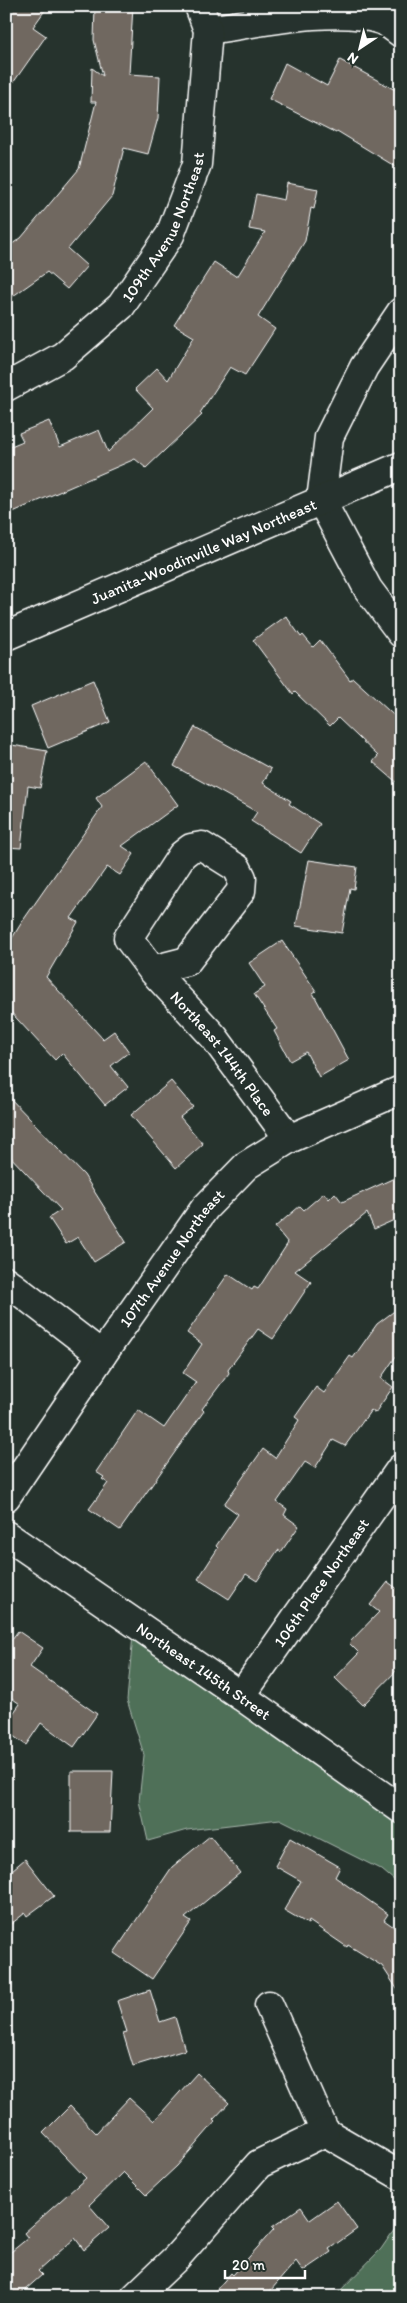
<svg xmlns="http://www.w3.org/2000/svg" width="407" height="2303" font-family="Itim,sans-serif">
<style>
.green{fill:#4f6f59;stroke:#a7b7ac}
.building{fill:#706861;stroke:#fff}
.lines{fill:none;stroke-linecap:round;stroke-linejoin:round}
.street-casing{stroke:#fff;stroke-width:31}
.secondary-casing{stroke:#fff;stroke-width:31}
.street{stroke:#26332d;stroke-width:28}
.secondary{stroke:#26332d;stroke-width:28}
.labels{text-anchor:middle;stroke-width:5;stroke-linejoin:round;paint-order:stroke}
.street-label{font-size:16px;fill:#fff;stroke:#26332d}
</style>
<rect width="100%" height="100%" fill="#26332d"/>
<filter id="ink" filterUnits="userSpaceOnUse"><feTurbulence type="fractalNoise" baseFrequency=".02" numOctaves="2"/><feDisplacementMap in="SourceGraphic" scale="10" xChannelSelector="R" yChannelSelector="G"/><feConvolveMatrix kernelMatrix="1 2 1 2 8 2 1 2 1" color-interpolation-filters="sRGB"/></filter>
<g filter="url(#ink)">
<g class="green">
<polygon points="134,1624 401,1809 401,1886 382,1870 280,1819 187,1830 148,1841 139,1801 144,1755 127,1700"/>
<polygon points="401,2220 401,2297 334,2297 381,2249"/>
</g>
<g class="building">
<polygon points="6,6 48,6 33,27 46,36 6,93"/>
<polygon points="95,6 133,6 129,74 160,76 158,118 148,154 124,148 112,196 68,249 87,266 67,289 47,272 6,301 6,248 21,238 79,169 96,102 91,102 92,68 103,76 94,40"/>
<polygon points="340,60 401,93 401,170 337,131 336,133 269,99 285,63 327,86"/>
<polygon points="287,183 318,189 314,209 311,208 305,241 258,317 275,329 245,375 230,367 200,413 202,415 146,468 135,459 6,515 6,448 23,441 19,433 49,421 60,447 99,430 108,452 153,408 135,389 157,368 168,380 194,337 174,325 214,262 237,277 265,232 249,229 256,194 284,200"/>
<polygon points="286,616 301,637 303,635 313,647 320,640 350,680 353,678 401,722 401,786 373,762 378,756 338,718 330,726 295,692 293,694 253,640"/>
<polygon points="93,680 110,722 48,748 31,706"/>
<polygon points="195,727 271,769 263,783 291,801 289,804 320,824 301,853 251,821 257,812 174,766"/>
<polygon points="6,744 47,751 40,788 28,786 21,848 6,847"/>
<polygon points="146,761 178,805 122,846 134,854 120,875 107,867 71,918 78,922 46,977 103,1039 114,1031 129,1052 111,1066 128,1087 105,1105 62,1053 55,1060 6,1007 6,948 22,922 102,807 96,798"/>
<polygon points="309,860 357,867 354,889 350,888 342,933 296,926"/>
<polygon points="282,941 316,991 313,993 349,1060 319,1077 306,1052 290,1061 274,1031 277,1029 254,994 265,987 249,963"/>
<polygon points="171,1081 193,1107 180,1117 203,1144 176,1168 131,1115"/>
<polygon points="6,1094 84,1175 126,1242 94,1262 78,1237 66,1244 49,1218 61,1210 6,1152"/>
<polygon points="401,1175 401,1217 374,1229 367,1213 295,1271 311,1282 273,1339 258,1329 228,1370 229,1373 202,1409 204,1411 120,1530 89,1509 108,1483 102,1479 104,1477 96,1472 138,1410 164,1428 196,1382 183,1373 202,1344 187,1333 228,1274 252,1290 254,1287 258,1289 288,1243 275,1227 300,1206 304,1210 324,1193 329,1199 335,1193 342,1202"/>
<polygon points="401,1306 401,1349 381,1378 393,1387 375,1413 371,1410 345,1446 333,1440 315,1468 305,1462 277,1502 287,1509 284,1515 299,1526 281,1552 278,1550 257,1581 246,1574 229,1599 198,1579 218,1548 216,1546 238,1514 224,1504 263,1449 275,1458 299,1420 295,1417 316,1387 324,1393 350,1356 353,1358 377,1324"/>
<polygon points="388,1582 399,1590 401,1589 401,1666 363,1705 335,1678 359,1653 349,1643 379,1612 370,1605"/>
<polygon points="18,1631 43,1648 30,1667 97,1714 74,1747 41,1723 26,1745 6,1731 6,1723 20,1704 6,1694 6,1647"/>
<polygon points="71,1771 113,1771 110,1832 71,1832"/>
<polygon points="210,1836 240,1873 185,1918 191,1922 152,1979 114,1953 172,1867"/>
<polygon points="290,1838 340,1867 335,1877 388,1914 384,1920 401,1932 401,1995 382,1966 348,1945 347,1947 309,1921 308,1924 284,1910 301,1881 275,1866"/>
<polygon points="25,1859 54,1896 27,1916 25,1913 6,1928 6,1875"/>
<polygon points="150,1990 160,2022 175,2017 185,2050 133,2066 123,2033 127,2032 117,2001"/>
<polygon points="197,2073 229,2103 213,2120 215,2122 177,2166 146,2195 123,2172 89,2205 109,2228 84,2250 75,2238 38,2271 42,2275 17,2297 6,2297 6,2256 28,2238 24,2233 86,2178 43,2133 70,2106 96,2133 129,2098 154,2121"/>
<polygon points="337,2201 357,2229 329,2249 331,2252 303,2271 296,2261 265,2297 210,2297 231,2273 233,2275 274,2229 272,2227 301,2207 310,2220"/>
</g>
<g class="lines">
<defs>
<g id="street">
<path d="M208,30C257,23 336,5 381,20C388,23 395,29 401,33"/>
<polyline points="401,312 364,367 329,437 321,500 368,589 401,633"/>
<path id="s1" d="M6,387L63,356L121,306L170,235L197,164L208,30L199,6"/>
<path id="s2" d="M152,970L187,961L241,891L242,878L237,868L202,846L191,848L182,855L128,938L152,970L214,1037L289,1139"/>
<polyline points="6,1281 102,1355"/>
<path id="s3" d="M6,1497L102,1355L205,1208L247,1165L289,1139L401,1090"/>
<path id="s4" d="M241,1696L401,1468"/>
<polyline points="269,2005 325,2132 401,2176"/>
<polyline points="135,2297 176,2258 259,2164 325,2132"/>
</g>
<g id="secondary">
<path id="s5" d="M6,636L401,466"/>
<path id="s6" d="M6,1535L241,1696L401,1809"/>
</g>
</defs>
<use href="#street" class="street-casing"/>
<use href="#secondary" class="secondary-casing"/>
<use href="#street" class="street"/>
<use href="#secondary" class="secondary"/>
</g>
</g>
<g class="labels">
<g class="street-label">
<text dy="6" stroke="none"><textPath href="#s1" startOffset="232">109th Avenue Northeast</textPath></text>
<text dy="6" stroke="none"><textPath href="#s5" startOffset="215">Juanita-Woodinville Way Northeast</textPath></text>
<text dy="6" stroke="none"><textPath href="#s2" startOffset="461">Northeast 144th Place</textPath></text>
<text dy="6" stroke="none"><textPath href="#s3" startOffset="291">107th Avenue Northeast</textPath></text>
<text dy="6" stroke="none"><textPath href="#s4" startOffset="139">106th Place Northeast</textPath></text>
<text dy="6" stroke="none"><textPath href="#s6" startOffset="240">Northeast 145th Street</textPath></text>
</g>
</g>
<rect width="407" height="2303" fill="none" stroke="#26332d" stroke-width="25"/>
<rect x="12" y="12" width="382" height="2278" fill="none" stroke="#fff" stroke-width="2" filter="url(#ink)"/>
<g transform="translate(360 48) rotate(215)" stroke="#26332d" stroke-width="4" paint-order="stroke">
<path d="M0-4L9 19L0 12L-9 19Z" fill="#ffffff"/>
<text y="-8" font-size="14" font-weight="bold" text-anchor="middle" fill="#ffffff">N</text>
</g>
<path d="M225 2270v8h80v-8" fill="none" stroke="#ffffff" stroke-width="2.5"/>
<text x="232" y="2270" font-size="15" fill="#ffffff" stroke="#26332d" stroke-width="4" paint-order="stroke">20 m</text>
</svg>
